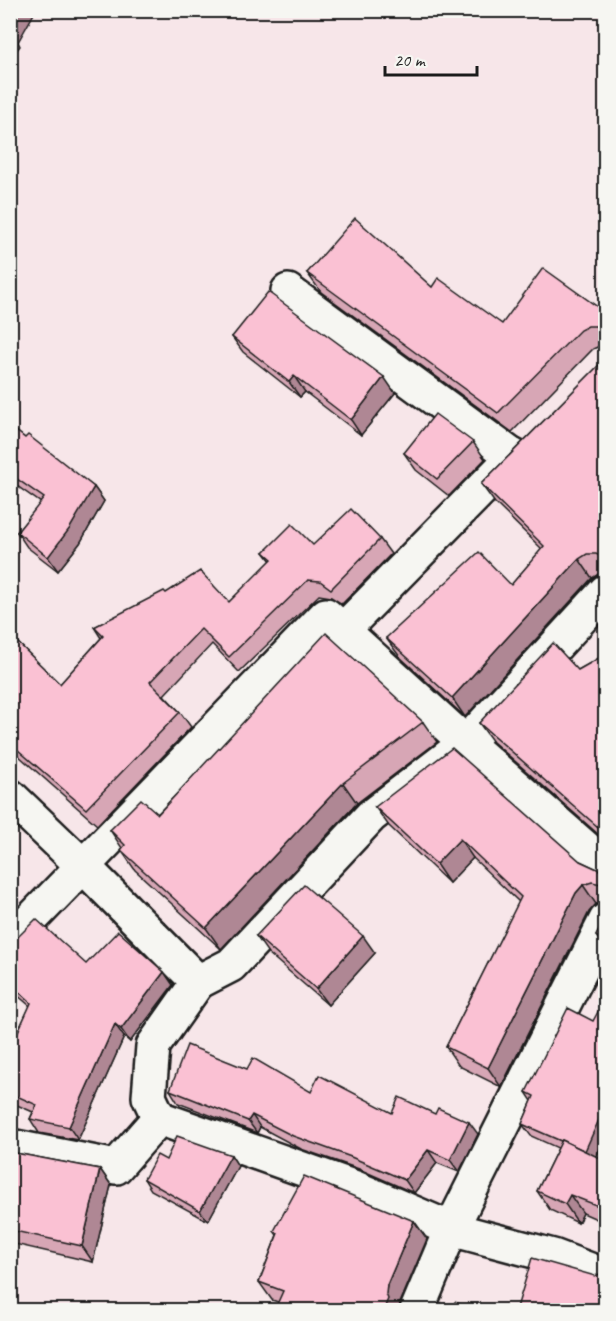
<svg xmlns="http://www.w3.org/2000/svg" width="616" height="1321" font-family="Caveat,sans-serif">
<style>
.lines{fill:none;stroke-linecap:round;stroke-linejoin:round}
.minor-casing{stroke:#1c1c1c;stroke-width:38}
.minor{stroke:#f6f6f2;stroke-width:33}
.wall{fill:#d7a6b5;stroke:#1c1c1c;stroke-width:1.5}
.shaded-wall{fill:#af8794;stroke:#1c1c1c;stroke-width:1.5}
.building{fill:#fac1d3;stroke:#1c1c1c;stroke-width:1.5}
</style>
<rect width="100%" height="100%" fill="#f7e6e9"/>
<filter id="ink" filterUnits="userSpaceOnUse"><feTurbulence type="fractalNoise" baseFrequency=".0167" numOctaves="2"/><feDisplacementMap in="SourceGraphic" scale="12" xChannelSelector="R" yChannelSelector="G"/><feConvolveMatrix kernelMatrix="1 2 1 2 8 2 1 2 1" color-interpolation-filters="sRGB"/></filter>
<g filter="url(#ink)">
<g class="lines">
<defs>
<g id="minor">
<polyline points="288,291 514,457"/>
<polyline points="343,630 514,456"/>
<polyline points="10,796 83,866 326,615 466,743 606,866"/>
<polyline points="10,941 83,866 198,982 153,1046 149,1097 159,1118"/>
<polyline points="198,982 231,965 371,816 466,743 606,591"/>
<polyline points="10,1146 116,1167 159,1118 353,1187 451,1229 606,920"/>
<polyline points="417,1310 451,1229 553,1256 606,1276"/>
</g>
</defs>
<use href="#minor" class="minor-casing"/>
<use href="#minor" class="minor"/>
</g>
<g class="wall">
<polygon points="307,273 432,287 502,324 606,313 606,345 602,345 593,349 512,432 321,292"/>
<polygon points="232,337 395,393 361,435 305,392 300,397 243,352"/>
<polygon points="606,358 606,573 600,573 592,578 465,717 400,657 386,638 511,585 542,549 495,503 481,484"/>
<polygon points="10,426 25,438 94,487 104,501 80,543 58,571 27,547 17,532 41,503 10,481"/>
<polygon points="473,442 485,459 449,496 416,470 404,453"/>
<polygon points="380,539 391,554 342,604 331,597 319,595 239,672 212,644 164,695 180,712 191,727 97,825 10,748 10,635 60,684 101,638 94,627 166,593 229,602 271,561 264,552 313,545"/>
<polygon points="606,654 606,841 493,742 479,723 578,670"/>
<polygon points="423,722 437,742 357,803 221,949 135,870 121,850 122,848 110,830"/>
<polygon points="375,807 580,861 606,873 606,901 596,904 589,912 501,1087 459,1066 446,1047 519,902 473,858 449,883 389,826"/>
<polygon points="10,895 18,906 10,914"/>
<polygon points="606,917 606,950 596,936"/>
<polygon points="256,936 375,953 328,1005 268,953"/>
<polygon points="10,943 86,964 173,985 130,1042 124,1037 78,1140 39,1133 30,1119 33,1112 10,1102 10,1049 30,1006 10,989"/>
<polygon points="606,1014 606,1135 596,1157 606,1161 606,1223 583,1213 578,1223 550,1210 537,1191 558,1148 531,1136 522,1124 532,1101 526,1092 593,1021"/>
<polygon points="247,1069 311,1092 392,1113 478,1134 459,1172 437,1163 414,1193 359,1169 301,1149 260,1127 257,1133 178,1103 170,1090"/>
<polygon points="10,1152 100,1169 111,1185 93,1262 10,1243"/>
<polygon points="231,1155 238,1166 208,1221 151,1190 144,1179 166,1160"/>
<polygon points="414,1221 427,1239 400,1303 278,1302 272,1300 259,1282 277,1235 274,1231"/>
</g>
<g class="shaded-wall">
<polygon points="13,10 36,10 18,42 20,46 10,59 10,15"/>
<polygon points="294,376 305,392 300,397 289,382"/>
<polygon points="384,377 395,393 361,435 351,420"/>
<polygon points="94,487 104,501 80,543 58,571 48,557"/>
<polygon points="579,559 592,578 465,717 452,698"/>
<polygon points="343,783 357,803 221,949 206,928"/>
<polygon points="606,806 606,837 598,827"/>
<polygon points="460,839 473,858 449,883 436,864"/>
<polygon points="583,885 596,904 589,912 501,1087 488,1068 576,893"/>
<polygon points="363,936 375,953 328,1005 316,989"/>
<polygon points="164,972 173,985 130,1042 121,1029"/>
<polygon points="115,1024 124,1037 78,1140 69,1127"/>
<polygon points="606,1090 606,1135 593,1164 584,1152 601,1098"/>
<polygon points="252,1115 260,1127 257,1133 248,1121"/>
<polygon points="469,1122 478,1134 459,1172 450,1160"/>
<polygon points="428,1150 437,1163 414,1193 405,1180"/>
<polygon points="231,1155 238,1166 208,1221 200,1211"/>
<polygon points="100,1169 111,1185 93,1262 82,1246"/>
<polygon points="570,1195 583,1213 578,1223 565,1204"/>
<polygon points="414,1221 427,1239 400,1303 399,1311 383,1311 387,1285"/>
</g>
<g class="building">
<polygon points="355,218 432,287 438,278 502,324 543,268 606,313 606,331 598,326 588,326 580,330 498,413 307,273"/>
<polygon points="268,292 384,377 351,420 294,376 289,382 232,337"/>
<polygon points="606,358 606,559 596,554 587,554 579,559 452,698 386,638 479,552 511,585 544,546 481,484"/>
<polygon points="435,414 473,442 437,479 404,453"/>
<polygon points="10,426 25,438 28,435 94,487 70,528 48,557 17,532 44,498 10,474"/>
<polygon points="351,509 380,539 331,589 320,581 308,580 229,657 201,629 150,682 180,712 86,809 10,743 10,635 60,684 103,636 94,627 164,591 166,593 200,571 229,602 272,559 264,552 292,524 313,545"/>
<polygon points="326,633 423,722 343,783 206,928 121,850 125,845 110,830 141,799 158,814"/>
<polygon points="553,643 578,670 606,654 606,806 598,827 479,723"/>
<polygon points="452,748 580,861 606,873 606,888 601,884 592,882 583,885 576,893 488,1068 446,1047 521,897 460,839 436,864 375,807"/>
<polygon points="304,885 363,936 316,989 256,936"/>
<polygon points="606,917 606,942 596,936"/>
<polygon points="36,919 86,964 118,931 164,972 121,1029 115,1024 69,1127 30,1119 37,1105 10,1093 10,1049 31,1003 10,984 10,943 14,941"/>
<polygon points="568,1008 593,1021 599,1010 606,1014 606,1090 601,1098 606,1100 606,1104 585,1151 562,1140 561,1141 522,1124 534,1096 526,1092"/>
<polygon points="187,1045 247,1069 253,1058 311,1092 319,1075 392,1113 399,1097 435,1114 438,1108 469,1122 450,1160 428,1150 405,1180 351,1157 293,1136 252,1115 248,1121 170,1090"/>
<polygon points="177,1136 231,1155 200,1211 144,1179 157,1155 166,1160"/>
<polygon points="562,1140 606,1161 606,1209 570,1195 565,1204 537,1191"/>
<polygon points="10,1152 100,1169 82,1246 10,1230"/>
<polygon points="304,1176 414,1221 387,1285 386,1294 388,1299 383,1311 274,1311 283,1291 259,1282 278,1233 274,1231"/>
<polygon points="532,1258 595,1276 604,1272 606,1271 606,1311 516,1311"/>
<polygon points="455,1302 474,1311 451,1311"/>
</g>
</g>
<rect width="616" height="1321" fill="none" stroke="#f6f6f2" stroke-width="36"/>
<rect x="18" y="18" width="580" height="1285" fill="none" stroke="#1c1c1c" stroke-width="2" filter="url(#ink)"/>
<path d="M385 66v9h92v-9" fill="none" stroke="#1c1c1c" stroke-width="3"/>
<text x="394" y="66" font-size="18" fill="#1c1c1c" stroke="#f6f6f2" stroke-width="4.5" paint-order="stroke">20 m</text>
</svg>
